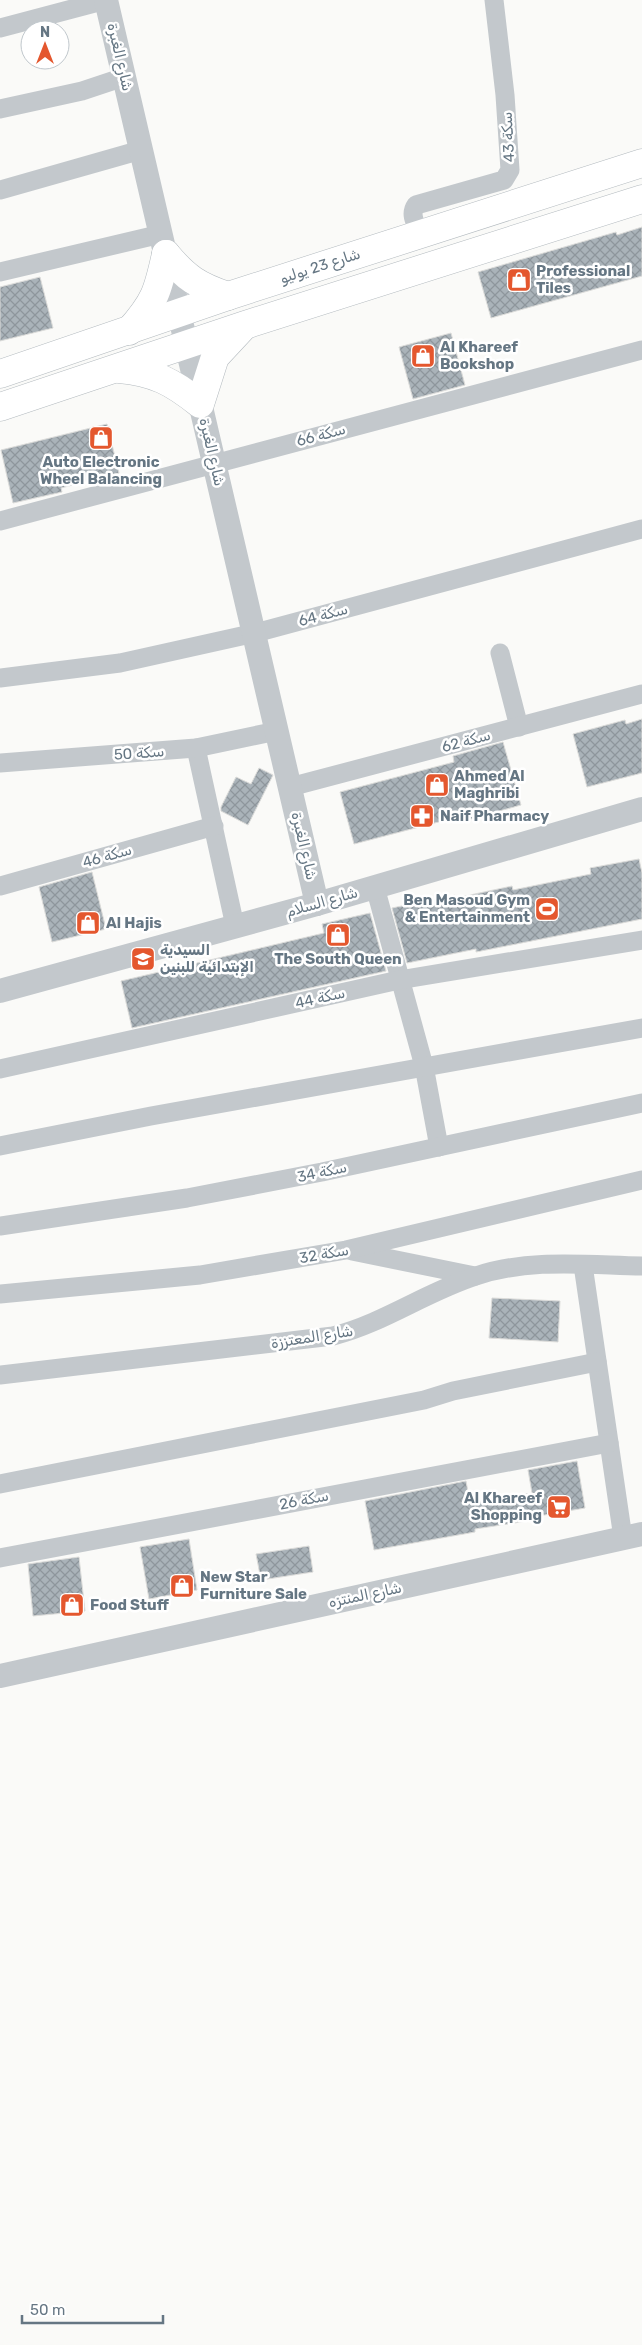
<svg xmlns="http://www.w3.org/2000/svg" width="642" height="2345" font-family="Rubik,'Noto Naskh Arabic',sans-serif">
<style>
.building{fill:url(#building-cross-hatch);stroke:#dcdcda}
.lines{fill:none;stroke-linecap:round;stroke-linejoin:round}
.secondary-casing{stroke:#b3babf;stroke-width:29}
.minor{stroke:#c3c8cc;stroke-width:19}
.tertiary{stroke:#c3c8cc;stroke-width:24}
.secondary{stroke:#fff;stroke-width:28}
.labels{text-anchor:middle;stroke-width:5;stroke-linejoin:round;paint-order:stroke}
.street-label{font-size:15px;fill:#657683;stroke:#fff}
.poi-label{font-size:15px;font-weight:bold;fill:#657683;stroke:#fff;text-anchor:start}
</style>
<defs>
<pattern id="building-cross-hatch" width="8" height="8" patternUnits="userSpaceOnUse" patternTransform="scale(1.25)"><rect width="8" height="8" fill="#aab3b9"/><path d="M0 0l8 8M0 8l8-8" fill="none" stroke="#8e969c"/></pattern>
</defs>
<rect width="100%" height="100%" fill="#fafaf8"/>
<g class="building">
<polygon points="642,227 642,276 491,318 478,272 616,232 617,235"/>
<polygon points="40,277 53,328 0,341 0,287"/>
<polygon points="451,333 465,385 413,399 399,347"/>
<polygon points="107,424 119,473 61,488 62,492 13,503 1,450"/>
<polygon points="642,719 642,773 587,787 573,734 625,720 626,724"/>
<polygon points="503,742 521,805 471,819 469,814 354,844 340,792 454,762 453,756"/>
<polygon points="259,768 273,775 248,825 221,811 221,807 236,777 251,784"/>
<polygon points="639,859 642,873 642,919 476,952 476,949 407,963 392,908 455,895 456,898 512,886 513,890 591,874 590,868"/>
<polygon points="92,872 106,929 52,942 39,887"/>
<polygon points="370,913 386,971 132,1028 121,981 324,933 322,924"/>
<polygon points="492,1298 560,1301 558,1342 489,1338"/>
<polygon points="577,1461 585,1508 533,1517 534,1520 475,1529 475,1532 374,1550 365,1501 466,1481 470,1503 532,1493 528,1470"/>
<polygon points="189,1539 197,1590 149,1599 140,1547"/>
<polygon points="309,1546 313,1572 261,1580 256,1554"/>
<polygon points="79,1557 85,1611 33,1616 28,1564"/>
</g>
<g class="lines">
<defs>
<g id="secondary">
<path d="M166,254C186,278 198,286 228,296"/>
<path d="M129,331C155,302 158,291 166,254"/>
<path d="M119,369C154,372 173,382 200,404L215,357L242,328"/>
<polyline points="0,374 228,296 642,163"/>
<polyline points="0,407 245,325 642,199"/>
</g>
</defs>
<use href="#secondary" class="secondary-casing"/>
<g class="minor">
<polyline points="0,28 106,0"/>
<polyline points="0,109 82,91 124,77"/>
<polyline points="0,190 141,150"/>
<path d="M421,234C416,224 409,215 416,205L504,180L510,170L505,95L494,0"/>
<polyline points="0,272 161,234"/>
<polyline points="0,521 642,350"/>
<polyline points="500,653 519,727"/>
<polyline points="0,678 120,663 255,633 642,529"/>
<polyline points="196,748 235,926"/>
<polyline points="0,763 196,748 277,731"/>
<polyline points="290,787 642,694"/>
<polyline points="0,886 214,826"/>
<polyline points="375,887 424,1066 439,1147"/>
<polyline points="0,1069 399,980 642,940"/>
<polyline points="0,1146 151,1116 642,1028"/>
<polyline points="0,1226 187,1198 322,1172 642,1103"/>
<polyline points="352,1251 475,1276"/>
<polyline points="583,1265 623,1538"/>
<polyline points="0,1294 200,1275 346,1250 642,1180"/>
<path d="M0,1375L333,1336C384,1323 426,1292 476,1276C529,1258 587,1265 642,1266"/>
<polyline points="0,1484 424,1400 453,1391 597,1362"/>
<polyline points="0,1558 609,1443"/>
</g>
<g class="tertiary">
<polyline points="106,0 317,904"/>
<polyline points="0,991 317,904 642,809"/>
<polyline points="0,1676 642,1534"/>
</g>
<use href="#secondary" class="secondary"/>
</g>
<defs>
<symbol id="shop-square" viewBox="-11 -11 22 22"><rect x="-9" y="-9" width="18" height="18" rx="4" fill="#e4572e" stroke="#fff"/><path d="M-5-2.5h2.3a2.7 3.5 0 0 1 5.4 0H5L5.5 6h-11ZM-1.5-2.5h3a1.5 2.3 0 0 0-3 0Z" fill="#fff"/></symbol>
<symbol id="pharmacy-square" viewBox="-11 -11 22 22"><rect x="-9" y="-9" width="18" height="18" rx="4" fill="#e4572e" stroke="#fff"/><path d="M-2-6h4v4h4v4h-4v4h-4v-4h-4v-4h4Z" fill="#fff"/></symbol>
<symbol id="stadium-square" viewBox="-11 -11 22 22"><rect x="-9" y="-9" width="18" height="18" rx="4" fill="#e4572e" stroke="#fff"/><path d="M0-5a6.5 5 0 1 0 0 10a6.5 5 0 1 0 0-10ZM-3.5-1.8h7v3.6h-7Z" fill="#fff"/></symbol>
<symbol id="university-square" viewBox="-11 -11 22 22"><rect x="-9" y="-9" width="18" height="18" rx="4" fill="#e4572e" stroke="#fff"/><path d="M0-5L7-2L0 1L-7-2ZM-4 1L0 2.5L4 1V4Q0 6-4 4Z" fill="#fff"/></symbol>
<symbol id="supermarket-square" viewBox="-11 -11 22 22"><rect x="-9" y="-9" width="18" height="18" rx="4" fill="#e4572e" stroke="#fff"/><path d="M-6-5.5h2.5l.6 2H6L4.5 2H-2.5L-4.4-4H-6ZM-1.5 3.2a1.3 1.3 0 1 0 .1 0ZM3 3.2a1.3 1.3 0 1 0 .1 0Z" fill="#fff"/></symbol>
</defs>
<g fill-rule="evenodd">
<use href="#shop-square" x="505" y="266" width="28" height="28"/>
<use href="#shop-square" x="409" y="342" width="28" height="28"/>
<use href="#shop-square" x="87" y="424" width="28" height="28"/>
<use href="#shop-square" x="423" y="771" width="28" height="28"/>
<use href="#pharmacy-square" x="408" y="802" width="28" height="28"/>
<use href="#stadium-square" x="533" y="895" width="28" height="28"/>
<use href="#shop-square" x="74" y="909" width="28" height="28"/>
<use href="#shop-square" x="324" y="921" width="28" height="28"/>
<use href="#university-square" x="129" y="945" width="28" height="28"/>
<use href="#supermarket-square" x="545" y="1493" width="28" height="28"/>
<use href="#shop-square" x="168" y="1572" width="28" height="28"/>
<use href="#shop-square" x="58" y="1591" width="28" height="28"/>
</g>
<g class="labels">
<g class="street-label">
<text transform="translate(120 57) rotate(77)" y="5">شارع الغبرة</text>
<text transform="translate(508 137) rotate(-93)" y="5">سكة 43</text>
<text transform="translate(320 266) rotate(-18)" y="5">شارع 23 يوليو</text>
<text transform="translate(321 435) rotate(-15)" y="5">سكة 66</text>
<text transform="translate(212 452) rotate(77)" y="5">شارع الغبرة</text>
<text transform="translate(323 615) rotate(-15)" y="5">سكة 64</text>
<text transform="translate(466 741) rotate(-15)" y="5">سكة 62</text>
<text transform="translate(139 753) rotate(-4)" y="5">سكة 50</text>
<text transform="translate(304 846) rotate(77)" y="5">شارع الغبرة</text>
<text transform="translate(107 856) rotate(-16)" y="5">سكة 46</text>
<text transform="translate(322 902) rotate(-16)" y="5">شارع السلام</text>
<text transform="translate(320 998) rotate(-13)" y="5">سكة 44</text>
<text transform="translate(322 1172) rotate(-12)" y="5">سكة 34</text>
<text transform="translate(324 1254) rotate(-10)" y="5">سكة 32</text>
<text transform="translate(312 1337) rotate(-9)" y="5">شارع المعتززة</text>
<text transform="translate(304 1500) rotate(-11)" y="5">سكة 26</text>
<text transform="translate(365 1595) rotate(-12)" y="5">شارع المنتزه</text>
</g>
<g class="poi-label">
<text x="536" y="276">Professional<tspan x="536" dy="17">Tiles</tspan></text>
<text x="440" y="352">Al Khareef<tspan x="440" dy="17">Bookshop</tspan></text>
<text x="101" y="467" text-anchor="middle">Auto Electronic<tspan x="101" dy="17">Wheel Balancing</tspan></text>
<text x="454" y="781">Ahmed Al<tspan x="454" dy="17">Maghribi</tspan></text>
<text x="440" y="821">Naif Pharmacy</text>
<text x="530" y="905" text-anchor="end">Ben Masoud Gym<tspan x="530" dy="17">&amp; Entertainment</tspan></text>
<text x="106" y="928">Al Hajis</text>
<text x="160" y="955">السيدية<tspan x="160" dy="17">الإبتدائية للبنين</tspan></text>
<text x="338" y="964" text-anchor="middle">The South Queen</text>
<text x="542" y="1503" text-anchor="end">Al Khareef<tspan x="542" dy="17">Shopping</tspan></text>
<text x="200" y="1582">New Star<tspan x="200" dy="17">Furniture Sale</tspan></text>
<text x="90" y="1610">Food Stuff</text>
</g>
</g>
<g transform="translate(45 45)"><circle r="24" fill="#ffffff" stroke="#c1c8cd"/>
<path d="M0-4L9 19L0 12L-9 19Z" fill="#e4572e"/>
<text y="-8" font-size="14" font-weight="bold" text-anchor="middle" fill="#657683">N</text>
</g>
<path d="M22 2315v8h141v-8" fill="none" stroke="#657683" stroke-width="2.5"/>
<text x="30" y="2315" font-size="15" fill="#657683" stroke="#ffffff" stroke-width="4" paint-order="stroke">50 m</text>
</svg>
